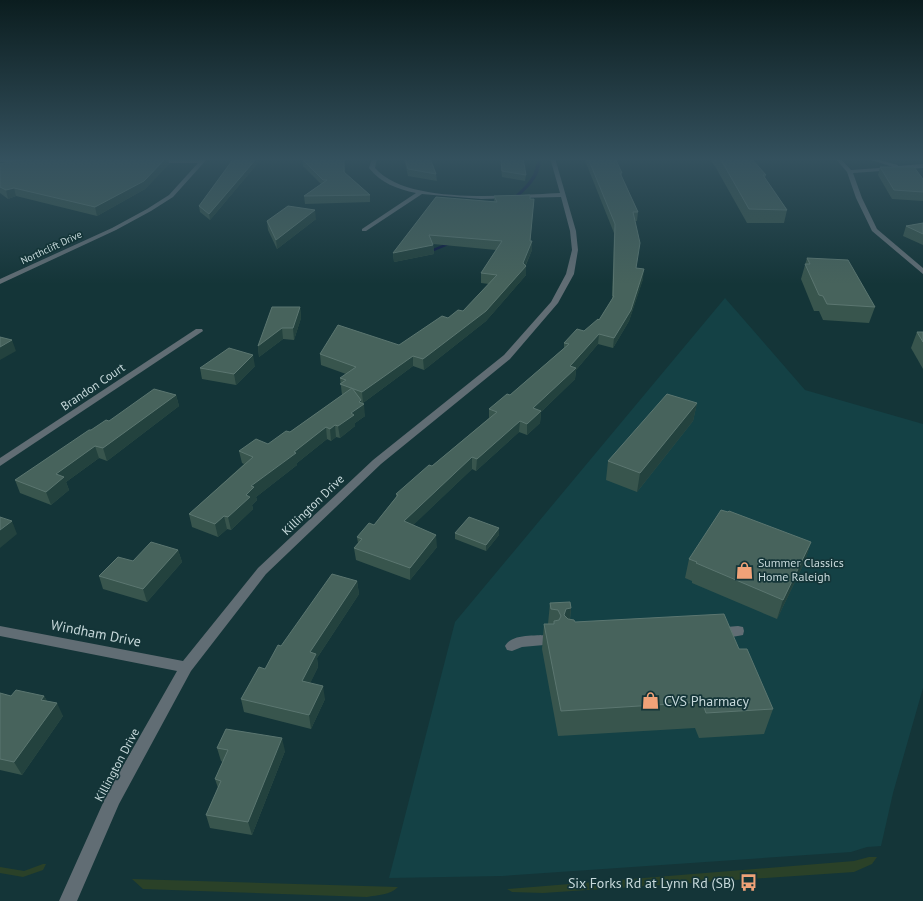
<svg xmlns="http://www.w3.org/2000/svg" width="923" height="901" font-family="'PT Sans',sans-serif">
<style>
.built{fill:#144145}
.green{fill:#2a4128}
.lines{fill:none;stroke-linecap:round;stroke-linejoin:round}
.stream{fill:#0d1a42;fill-rule:evenodd}
.minor{fill:#616d74;fill-rule:evenodd}
.wall{fill:#38554d}
.shaded-wall{fill:#23423e}
.building{fill:#47635c;stroke:#5b7670}
.labels{text-anchor:middle;stroke-width:3.5;stroke-linejoin:round;paint-order:stroke}
.far-street-label{font-size:10px;fill:#c7d9db;stroke:#143538}
.street-label{font-size:12px;fill:#c7d9db;stroke:#143538}
.poi-label{font-size:12px;fill:#c7d9db;stroke:#143538;text-anchor:start}
.near-street-label{font-size:14px;fill:#c7d9db;stroke:#143538}
.near-poi-label{font-size:14px;fill:#c7d9db;stroke:#143538;text-anchor:start}
</style>
<rect width="100%" height="100%" fill="#143538"/>
<polygon class="built" points="725,298 805,390 923,424 923,688 893,793 881,846 867,847 851,852 502,876 389,878 455,622"/>
<g class="green">
<polygon points="869,857 877,857 872,864 854,872 543,893 512,892 507,889 854,861"/>
<polygon points="43,864 46,864 43,870 23,877 0,873 0,867 24,871"/>
<path d="M132,879L398,887C390,895 378,895 367,897L143,889Z"/>
</g>
<g class="lines">
<g class="stream">
<path d="M537,158H541C540,180 527,188 512,203H510V201C523,187 536,180 537,158Z"/>
<polygon points="452,241 456,242 427,254 423,253"/>
</g>
<g class="minor">
<polygon points="0,158 30,158 33,160 30,162 0,162"/>
<polygon points="202,158 208,158 173,197 151,211 116,230 0,284 0,279 112,228 147,209 169,195 198,163 156,163 153,161 154,160 201,159"/>
<path d="M372,158H377L375,168C408,206 512,195 560,193L550,158H555L576,231L578,250L574,274L558,303L510,359L381,464L266,574L191,671L119,804L77,901H59L107,794L177,671L0,636V626L183,661L258,568L373,460L504,355L551,302L566,274L572,250L570,231L561,197L481,199L422,194L366,231H362V229L416,193C397,189 381,183 369,168Z"/>
<polygon points="835,158 840,158 851,170 893,167 865,158 872,158 898,165 898,166 923,164 923,168 853,173 862,198 877,229 923,268 923,274 872,231 856,198 847,172"/>
<polygon points="196,329 202,329 203,331 0,466 0,458"/>
<path d="M738,626L743,627L744,631L743,635C735,637 723,638 715,636L714,632L715,628Z"/>
<path d="M550,635L555,636L557,640L555,644L522,647L512,651L507,650L505,646C512,633 537,636 550,635Z"/>
</g>
</g>
<g class="wall">
<polygon points="262,158 210,220 200,212 199,206"/>
<polygon points="404,158 430,158 436,174 437,181 408,176"/>
<polygon points="500,158 523,158 526,175 525,181 502,177"/>
<polygon points="584,158 615,158 622,173 622,176 638,212 637,221 635,221 636,268 643,279 629,321 613,348 598,344 576,370 575,379 541,412 540,423 527,435 519,432 476,471 472,469 413,525 437,547 410,580 356,560 354,548 358,543 357,537 374,525 396,497 396,494 432,466 489,418 489,409 510,395 564,348 564,343 584,331 599,320 612,300 614,233"/>
<polygon points="709,158 751,158 766,175 765,178 787,210 784,223 747,223 716,168"/>
<polygon points="302,159 344,159 345,173 370,195 370,202 305,204 304,196 321,184 303,166"/>
<polygon points="0,164 169,164 145,189 97,216 16,196 8,199 0,193"/>
<polygon points="880,167 923,179 923,201 892,199 878,175"/>
<polygon points="494,196 534,199 530,241 532,250 526,265 526,275 486,321 424,370 413,366 363,403 361,403 365,416 355,423 355,426 340,438 336,437 331,441 327,439 297,463 297,465 256,497 257,500 252,505 253,509 231,530 227,529 218,537 192,527 189,514 244,464 242,463 239,451 268,444 290,432 342,395 340,378 346,374 321,365 320,354 399,345 448,318 463,311 489,284 481,283 481,273 496,250 433,244 434,254 394,262 393,253 494,201"/>
<polygon points="316,219 277,249 268,230 267,221"/>
<polygon points="923,223 923,245 903,236 906,226"/>
<polygon points="807,258 875,307 869,323 823,320 819,311 814,311 801,279"/>
<polygon points="300,307 301,318 294,340 283,339 259,357 258,346"/>
<polygon points="917,332 923,332 923,369 911,348"/>
<polygon points="255,366 236,385 202,379 200,368"/>
<polygon points="176,395 179,406 107,461 99,458 66,482 69,490 51,505 20,493 15,480 91,430 109,421"/>
<polygon points="697,403 693,421 637,492 606,480 608,461"/>
<polygon points="499,528 499,535 486,551 455,539 455,533"/>
<polygon points="811,542 805,561 777,619 692,583 692,581 685,578 689,559"/>
<polygon points="178,550 182,562 147,602 103,589 99,576 133,561"/>
<polygon points="357,581 359,594 317,658 318,667 310,683 325,699 311,729 244,712 241,699 265,669 281,646"/>
<polygon points="550,603 571,608 570,620 575,622 739,649 773,709 764,734 699,738 695,728 558,736 542,649 544,624 548,624"/>
<polygon points="0,693 11,696 44,696 47,701 63,716 22,775 0,770"/>
<polygon points="217,748 285,751 252,835 210,828 206,815 218,788 215,779 223,762 221,761"/>
</g>
<g class="shaded-wall">
<polygon points="166,158 168,158 169,164 145,189 97,216 95,207"/>
<polygon points="257,158 262,158 210,220 209,214"/>
<polygon points="14,188 16,196 8,199 6,190"/>
<polygon points="534,199 530,247 532,241 532,250 524,268 526,266 526,275 486,321 424,370 423,359 523,263"/>
<polygon points="315,210 316,219 277,249 276,240"/>
<polygon points="433,245 434,254 394,262 393,253"/>
<polygon points="644,269 643,279 629,321 613,348 614,338"/>
<polygon points="300,307 301,318 294,340 293,328"/>
<polygon points="282,328 283,339 259,357 258,346"/>
<polygon points="599,334 598,344 576,370 575,379 541,412 540,423 527,435 527,424 533,408"/>
<polygon points="12,340 16,351 0,360 0,347"/>
<polygon points="253,355 255,366 236,385 234,374"/>
<polygon points="413,356 413,366 363,403 362,392"/>
<polygon points="176,395 179,406 107,461 103,448"/>
<polygon points="361,400 362,405 364,404 365,416 355,423 355,426 340,438 338,426 351,413 359,402"/>
<polygon points="697,403 693,421 637,492 640,473"/>
<polygon points="520,421 519,432 476,471 477,459"/>
<polygon points="335,425 336,437 331,441 330,429"/>
<polygon points="326,427 327,439 297,463 297,465 256,497 257,500 252,505 253,509 231,530 228,517 246,495 251,486 294,452"/>
<polygon points="95,446 99,458 66,482 69,490 51,505 46,492 56,474"/>
<polygon points="472,457 472,469 404,534 404,521"/>
<polygon points="224,516 227,529 218,537 215,524"/>
<polygon points="12,521 17,534 0,548 0,530"/>
<polygon points="499,528 499,535 486,551 486,545"/>
<polygon points="436,535 437,547 410,580 410,568"/>
<polygon points="811,542 805,561 777,619 783,600"/>
<polygon points="178,550 182,562 147,602 143,589"/>
<polygon points="357,581 359,594 317,658 318,667 305,694 302,681 310,652"/>
<polygon points="571,608 568,633 564,615 566,609"/>
<polygon points="323,686 325,699 311,729 309,715"/>
<polygon points="44,696 51,709 41,700"/>
<polygon points="57,703 63,716 22,775 14,762"/>
<polygon points="282,738 285,751 252,835 248,822"/>
</g>
<g class="building">
<polygon points="30,158 166,158 144,181 95,207 14,188 6,190 0,187 0,164"/>
<polygon points="234,158 257,158 209,214 199,206"/>
<polygon points="303,158 344,158 344,172 370,195 304,196 327,180 323,180 302,159"/>
<polygon points="405,158 430,158 436,174 408,169"/>
<polygon points="501,158 523,158 526,175 502,171"/>
<polygon points="588,158 615,158 622,173 620,173 638,212 633,212 640,243 636,268 644,269 631,310 614,338 599,334 570,366 576,368 533,408 541,411 527,424 520,421 477,459 472,457 404,521 436,535 410,568 354,548 362,539 357,537 369,523 374,525 398,495 396,494 429,465 432,466 497,412 489,409 507,394 510,395 569,344 564,343 577,329 584,331 598,319 599,320 614,296 613,296 615,224"/>
<polygon points="720,158 751,158 766,175 763,175 787,210 749,209"/>
<polygon points="880,167 914,167 923,179 923,192 894,190"/>
<polygon points="530,195 530,199 534,199 530,241 532,241 523,263 526,266 486,311 423,359 413,356 362,392 340,384 346,380 340,378 356,367 320,354 338,325 399,345 442,316 448,318 458,310 463,311 497,275 481,273 502,241 429,235 433,245 393,253 436,197 497,202 494,196"/>
<polygon points="288,206 315,210 276,240 267,221"/>
<polygon points="923,223 923,234 906,226"/>
<polygon points="807,258 848,260 875,307 827,304 823,296 819,295 805,264 810,264"/>
<polygon points="272,307 300,307 293,328 282,328 258,346"/>
<polygon points="917,332 923,332 923,342"/>
<polygon points="0,337 12,340 0,347"/>
<polygon points="229,348 253,355 234,374 200,368"/>
<polygon points="352,388 361,400 359,402 364,404 351,413 354,415 338,426 335,425 330,429 326,427 294,452 296,453 251,486 254,487 246,495 250,497 228,517 224,516 215,524 189,514 253,457 239,451 256,439 268,444 286,431 290,432"/>
<polygon points="154,389 176,395 103,448 95,446 56,474 64,477 46,492 15,480 89,430 91,430 106,420 109,421"/>
<polygon points="667,394 697,403 640,473 608,461"/>
<polygon points="721,510 728,512 729,511 811,542 783,600 696,563 697,562 689,559"/>
<polygon points="0,517 12,521 0,530"/>
<polygon points="469,517 499,528 486,545 455,533"/>
<polygon points="151,542 178,550 143,589 99,576 118,557 133,561"/>
<polygon points="332,574 357,581 310,652 316,654 302,681 323,686 309,715 241,699 259,667 265,669 278,645 281,646"/>
<polygon points="570,602 571,608 566,609 564,615 568,619 574,620 575,622 724,614 739,649 747,649 773,709 706,713 702,702 561,711 544,624 554,624 554,621 559,620 561,616 558,610 551,609 550,603"/>
<polygon points="16,690 44,696 41,700 57,703 14,762 0,759 0,693 11,696"/>
<polygon points="226,729 282,738 248,822 206,815 221,781 215,779 228,750 217,748"/>
</g>
<linearGradient id="sky" x2="0" y2="1"><stop stop-color="#0b1d1f"/><stop offset="0.56" stop-color="#34515e"/><stop offset="1" stop-color="#34515e" stop-opacity="0"/></linearGradient>
<rect width="923" height="284" fill="url(#sky)"/>
<defs>
<symbol id="shop-bare" viewBox="-9 -9 18 18"><path d="M-5-2.5h2.3a2.7 3.5 0 0 1 5.4 0H5L5.5 6h-11ZM-1.5-2.5h3a1.5 2.3 0 0 0-3 0Z" fill="#f0a278" stroke="#143538" stroke-width="2.5" paint-order="stroke"/></symbol>
<symbol id="bus-bare" viewBox="-9 -9 18 18"><path d="M-5-6H5V4H4V6H2V4H-2V6H-4V4H-5ZM-3.5-4V0h7V-4ZM-3.5 1.2v1.5H-2V1.2ZM2 1.2v1.5H3.5V1.2Z" fill="#f0a278" stroke="#143538" stroke-width="2.5" paint-order="stroke"/></symbol>
</defs>
<g fill-rule="evenodd">
<use href="#shop-bare" x="732" y="558" width="25" height="25"/>
<use href="#shop-bare" x="638" y="688" width="25" height="25"/>
<use href="#bus-bare" x="736" y="870" width="25" height="25"/>
</g>
<g class="labels">
<g class="far-street-label">
<text transform="translate(51 247) rotate(-25)" y="4">Northclift Drive</text>
</g>
<g class="street-label">
<text transform="translate(93 387) rotate(-34)" y="4">Brandon Court</text>
<text transform="translate(313 505) rotate(-44)" y="4">Killington Drive</text>
<text transform="translate(117 765) rotate(-62)" y="4">Killington Drive</text>
</g>
<g class="poi-label">
<text x="758" y="567">Summer Classics<tspan x="758" dy="14">Home Raleigh</tspan></text>
</g>
<g class="near-street-label">
<text transform="translate(96 633) rotate(11)" y="5">Windham Drive</text>
</g>
<g class="near-poi-label">
<text x="664" y="706">CVS Pharmacy</text>
<text x="735" y="888" text-anchor="end">Six Forks Rd at Lynn Rd (SB)</text>
</g>
</g>
</svg>
